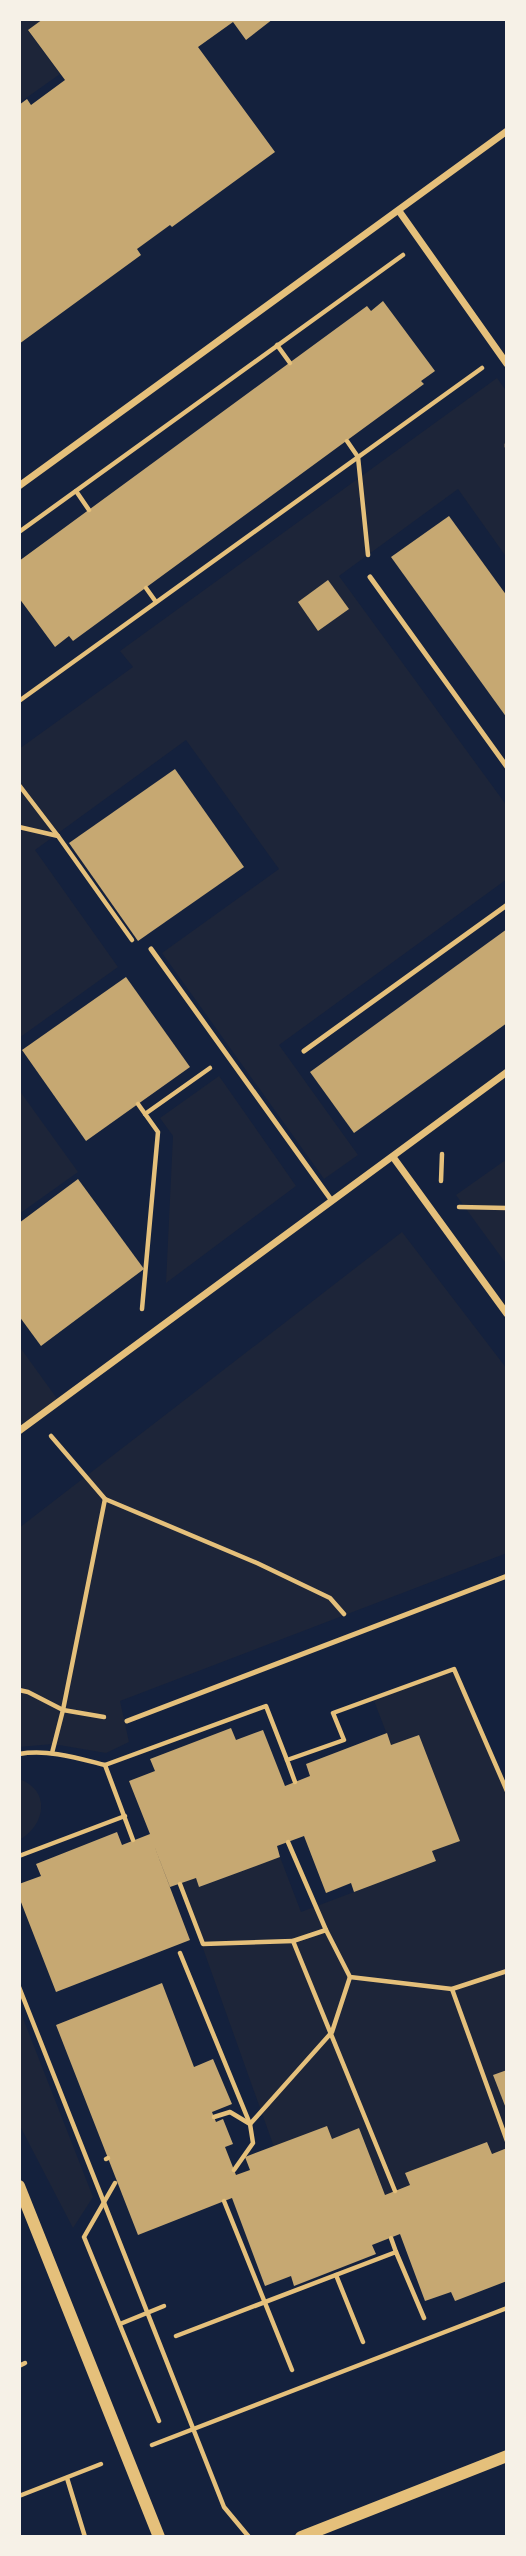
<svg xmlns="http://www.w3.org/2000/svg" width="526" height="2556" font-family="Barlow,sans-serif">
<style>
.green{fill:#1d2539}
.building{fill:#c6a872}
.lines{fill:none;stroke-linecap:round;stroke-linejoin:round}
.path{stroke:#e5c07b;stroke-width:4.5}
.service{stroke:#e5c07b;stroke-width:5}
.minor{stroke:#e5c07b;stroke-width:7}
.tertiary{stroke:#e5c07b;stroke-width:12}
</style>
<rect width="100%" height="100%" fill="#14213d"/>
<g class="green">
<polygon points="19,19 43,19 28,31 60,74 19,103"/>
<polygon points="497,378 507,392 507,558 458,489 339,576 507,806 507,879 279,1045 358,1155 324,1179 162,953 279,869 186,740 35,850 118,967 19,1038 19,749 133,667 120,651"/>
<polygon points="219,1076 296,1186 166,1283 173,1136 160,1118"/>
<polygon points="19,1090 78,1172 19,1214"/>
<polygon points="507,1159 507,1265 456,1195"/>
<polygon points="402,1232 507,1369 507,1553 120,1701 129,1742 106,1753 53,1744 19,1747 19,1528"/>
<polygon points="19,1346 58,1400 19,1428"/>
<polygon points="454,1669 507,1791 507,2070 493,2076 507,2111 507,2148 492,2154 487,2142 406,2173 410,2185 385,2195 359,2128 332,2139 274,2147 180,1884 196,1878 200,1887 280,1857 301,1912 436,1861 432,1851 459,1841 419,1735 391,1745 373,1698"/>
<path d="M19,1779C51,1790 46,1825 19,1840Z"/>
<polygon points="19,2008 93,2197 73,2228 19,2124"/>
</g>
<g class="building">
<polygon points="43,19 273,19 246,40 233,22 198,47 275,152 172,227 170,225 137,249 141,255 19,344 19,105 27,99 31,105 65,80 28,30"/>
<polygon points="383,301 435,371 421,381 424,384 73,641 69,636 55,647 19,598 19,561 367,306 371,311"/>
<polygon points="449,516 507,596 507,718 391,557"/>
<polygon points="328,580 349,609 318,631 298,602"/>
<polygon points="175,769 244,867 138,941 69,843"/>
<polygon points="507,929 507,1023 354,1133 310,1072"/>
<polygon points="126,977 190,1067 86,1141 22,1050"/>
<polygon points="78,1179 144,1269 41,1346 19,1316 19,1223"/>
<polygon points="231,1728 236,1740 263,1730 285,1786 310,1776 306,1764 387,1733 391,1745 419,1735 460,1841 432,1851 436,1861 354,1892 351,1883 326,1893 304,1836 277,1846 280,1857 199,1887 196,1878 170,1887 152,1840 190,1940 56,1992 19,1897 19,1884 41,1876 36,1864 117,1832 122,1845 150,1834 129,1781 155,1771 150,1759"/>
<polygon points="162,1983 194,2067 213,2059 232,2104 212,2112 216,2122 223,2119 233,2144 225,2147 236,2175 250,2170 245,2157 327,2126 332,2139 359,2128 385,2195 410,2185 405,2173 487,2142 492,2154 507,2148 507,2281 455,2301 451,2292 425,2301 400,2234 372,2245 376,2254 294,2286 291,2276 265,2286 232,2198 138,2235 56,2025"/>
<polygon points="507,2070 507,2111 493,2075"/>
</g>
<g class="lines">
<g class="path">
<polyline points="277,345 290,363"/>
<polyline points="347,441 358,457 368,555"/>
<polyline points="507,444 507,447"/>
<polyline points="76,491 89,510"/>
<polyline points="19,532 403,255"/>
<polyline points="146,588 156,602"/>
<polyline points="19,701 482,368"/>
<polyline points="19,785 58,836"/>
<polyline points="19,827 58,836 132,940"/>
<polyline points="138,1104 158,1132 142,1309"/>
<polyline points="145,1114 210,1068"/>
<polyline points="441,1181 442,1154"/>
<polyline points="459,1207 507,1208"/>
<polyline points="51,1436 105,1499"/>
<polyline points="19,1690 28,1692 63,1710 104,1717"/>
<polyline points="52,1753 63,1710 105,1499 257,1563 330,1598 344,1614"/>
<path d="M19,1754C48,1749 77,1758 105,1765"/>
<polyline points="295,1782 287,1760 344,1740 333,1713 454,1669 507,1791"/>
<polyline points="133,1840 105,1765 266,1706 287,1760"/>
<polyline points="288,1842 326,1930"/>
<polyline points="19,1856 125,1816"/>
<polyline points="180,1884 203,1944 293,1941"/>
<polyline points="180,1953 250,2124"/>
<polyline points="19,1987 224,2507 249,2537"/>
<polyline points="452,1989 507,2141"/>
<polyline points="214,2117 230,2112 250,2124"/>
<polyline points="106,2159 108,2158"/>
<polyline points="234,2170 253,2143 250,2124 332,2032 350,1977"/>
<polyline points="115,2183 84,2237 159,2421"/>
<polyline points="395,2191 293,1941 326,1930 350,1977 452,1989 507,1971"/>
<polyline points="224,2201 292,2370"/>
<polyline points="391,2238 396,2252"/>
<polyline points="336,2275 363,2342"/>
<polyline points="120,2324 164,2306"/>
<polyline points="176,2336 396,2252 424,2318"/>
<polyline points="19,2366 25,2363"/>
<polyline points="152,2445 507,2308"/>
<polyline points="67,2478 85,2537"/>
<polyline points="19,2496 101,2464"/>
</g>
<g class="service">
<polyline points="370,577 507,767"/>
<polyline points="151,949 332,1201"/>
<polyline points="304,1051 507,905"/>
<polyline points="127,1721 507,1576"/>
</g>
<g class="minor">
<polyline points="399,211 507,364"/>
<polyline points="19,486 507,131"/>
<polyline points="393,1157 507,1314"/>
<polyline points="19,1431 507,1072"/>
</g>
<g class="tertiary">
<polyline points="19,2186 159,2537"/>
<polyline points="301,2537 507,2456"/>
</g>
</g>
<rect width="526" height="2556" fill="none" stroke="#f6f1e7" stroke-width="42"/>
</svg>
